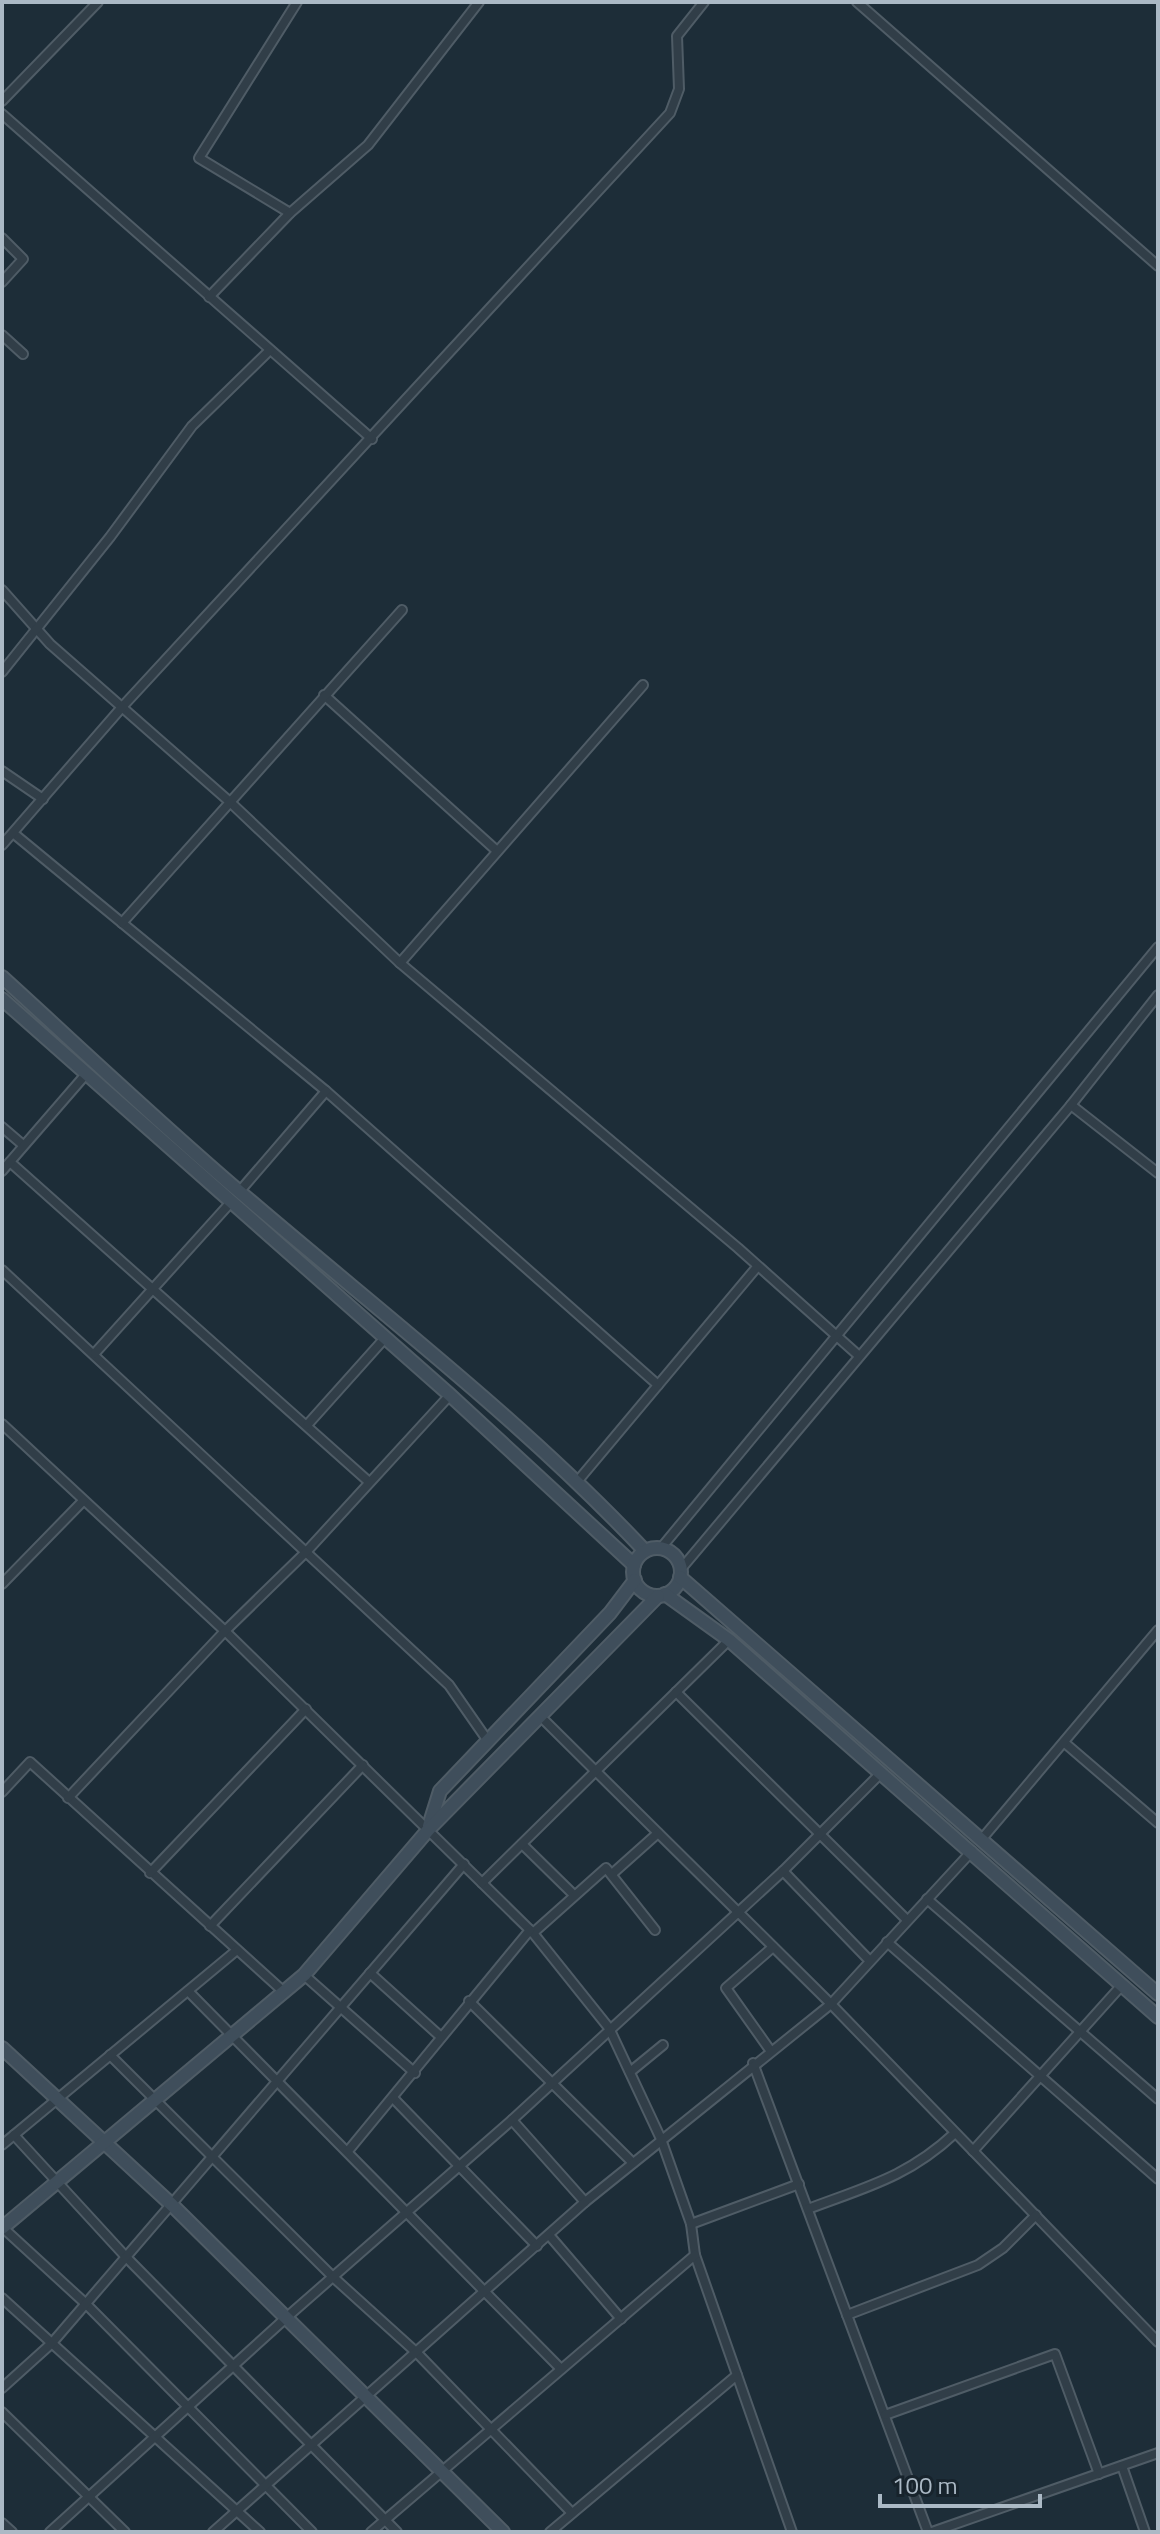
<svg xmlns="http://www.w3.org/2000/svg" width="1160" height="2534" font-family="'Titillium Web',sans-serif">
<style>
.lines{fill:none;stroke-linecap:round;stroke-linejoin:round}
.street-casing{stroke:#4f5c66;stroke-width:12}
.secondary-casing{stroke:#4f5c66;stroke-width:16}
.street{stroke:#313e48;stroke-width:8}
.secondary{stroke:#3f4e5b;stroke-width:12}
</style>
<rect width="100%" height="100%" fill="#1d2d38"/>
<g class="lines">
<defs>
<g id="street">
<polyline points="857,2 1158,266"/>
<polyline points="2,101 98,2"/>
<polyline points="2,114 372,439"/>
<polyline points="290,213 199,158 297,2"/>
<polyline points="2,238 23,259 2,282"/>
<polyline points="209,297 290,213 368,145 479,2"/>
<polyline points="2,335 23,354"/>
<polyline points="2,590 50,644 230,802 400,963 738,1248 858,1355"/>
<polyline points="2,672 110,537 192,426 270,350"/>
<polyline points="324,695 497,851"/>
<polyline points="2,771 43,799"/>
<polyline points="13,833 326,1091 658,1385"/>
<polyline points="2,845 123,706 670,113 679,89 677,36 704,2"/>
<polyline points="122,923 402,610"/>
<polyline points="400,963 643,685"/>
<polyline points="1071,1105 1158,1173"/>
<polyline points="2,1127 23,1145"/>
<polyline points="10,1162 368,1481"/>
<polyline points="2,1171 87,1073"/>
<polyline points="239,1192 326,1091"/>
<polyline points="2,1270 449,1685 488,1741"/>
<polyline points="95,1353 232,1201"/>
<polyline points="2,1424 225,1631 533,1933 609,2028 661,2139 691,2224 695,2255 792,2532"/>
<polyline points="308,1424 385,1338"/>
<polyline points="576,1483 757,1267"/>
<polyline points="661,1548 1158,947"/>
<polyline points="681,1569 1071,1105 1158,995"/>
<polyline points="2,1584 83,1501"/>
<polyline points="676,1692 907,1920"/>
<polyline points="540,1716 831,2004 1158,2342"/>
<polyline points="1066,1744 1158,1823"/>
<polyline points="2,1792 30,1762 284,1992"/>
<polyline points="68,1798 225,1631 307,1551 450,1395"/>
<polyline points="981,1840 1158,1630"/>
<polyline points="522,1844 573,1894"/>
<polyline points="783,1871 869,1960"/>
<polyline points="150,1873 306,1709"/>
<polyline points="612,1874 658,1833"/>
<polyline points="482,1883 729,1640"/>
<polyline points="927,1899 1158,2099"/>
<polyline points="210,1926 363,1765"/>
<polyline points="533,1933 606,1868 655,1930"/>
<polyline points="887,1942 1158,2179"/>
<polyline points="370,1973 441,2037"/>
<polyline points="304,1975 415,2073"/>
<polyline points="188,1991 561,2369"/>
<polyline points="469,2001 633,2163"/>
<polyline points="770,2050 726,1988 773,1947"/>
<polyline points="110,2055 333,2277 417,2353 572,2513"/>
<polyline points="753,2063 928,2532"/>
<polyline points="630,2072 663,2045"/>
<polyline points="394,2099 537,2246"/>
<polyline points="512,2120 585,2202"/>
<polyline points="14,2135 126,2257 397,2532"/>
<polyline points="2,2145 237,1950"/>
<polyline points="348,2151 530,1930"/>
<polyline points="973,2151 1122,1985"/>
<path d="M808,2209C866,2187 908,2177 955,2133"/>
<polyline points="691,2224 799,2184"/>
<polyline points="2,2227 85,2303 312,2532"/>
<polyline points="549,2235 621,2319"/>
<polyline points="2,2298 260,2532"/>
<polyline points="847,2315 978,2265 1003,2248 1036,2215"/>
<polyline points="2,2388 52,2343 464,1864"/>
<polyline points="2,2412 125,2532"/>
<polyline points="885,2415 1055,2354 1099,2474"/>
<polyline points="1122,2466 1145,2532"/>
<polyline points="2,2523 12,2532"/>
<polyline points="50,2532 287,2317 512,2120 783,1871 881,1773"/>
<polyline points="213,2532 585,2202 831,2004 972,1851"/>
<polyline points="371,2532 695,2255"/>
<polyline points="550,2532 737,2375"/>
<polyline points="932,2532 1158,2453"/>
</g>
<g id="secondary">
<path d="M2,977C81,1049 159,1123 241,1193C377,1310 522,1420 645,1551"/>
<polyline points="2,999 450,1395 634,1565"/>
<circle cx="657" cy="1572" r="24"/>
<polyline points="680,1577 1158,1994"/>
<polyline points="665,1594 729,1640 1158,2017"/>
<polyline points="429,1826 440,1791 610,1613 635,1580"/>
<polyline points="2,2048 172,2205 503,2532"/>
<polyline points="2,2228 304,1975 429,1829 658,1596"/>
</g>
</defs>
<use href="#street" class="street-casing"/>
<use href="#secondary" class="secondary-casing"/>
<use href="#street" class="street"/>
<use href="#secondary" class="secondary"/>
</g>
<rect width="1160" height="2534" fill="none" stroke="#abb9c5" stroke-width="8"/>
<path d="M880 2494v12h160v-12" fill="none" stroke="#abb9c5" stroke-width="4"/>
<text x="892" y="2494" font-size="24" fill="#abb9c5" stroke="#17232c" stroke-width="6" paint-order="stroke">100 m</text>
</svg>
